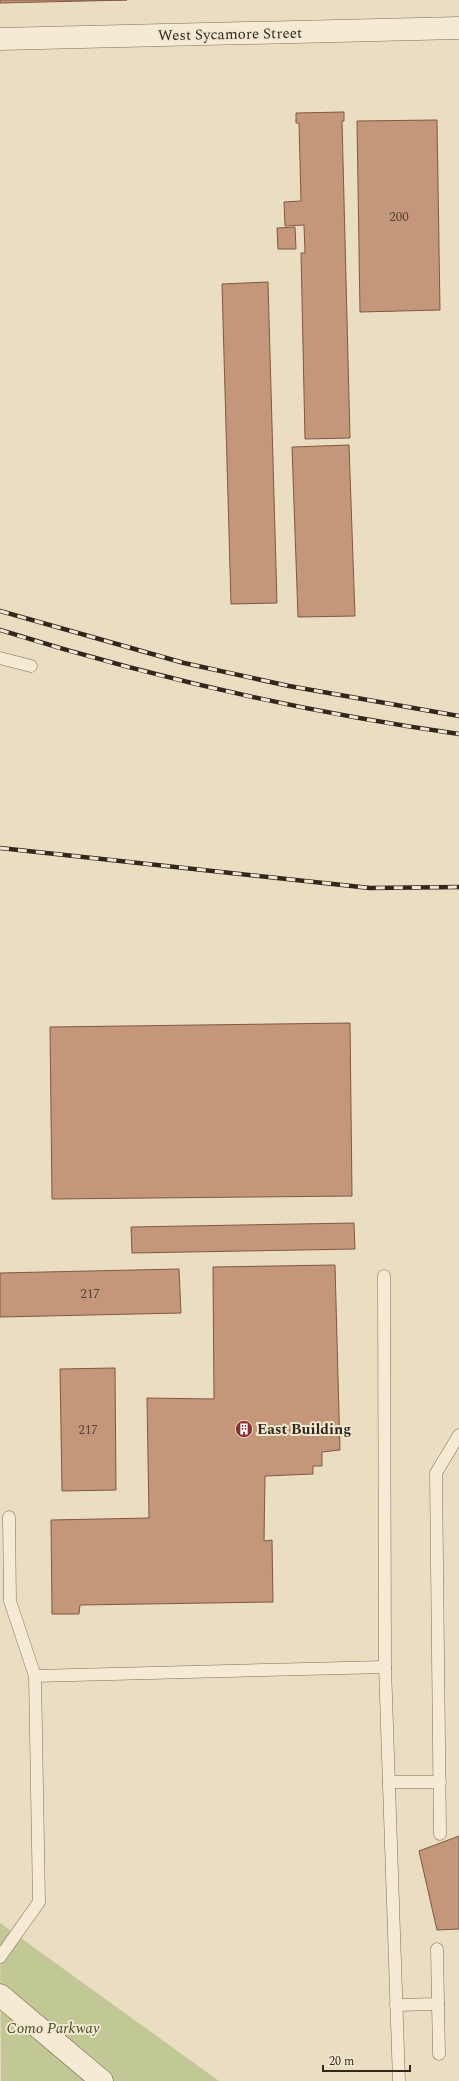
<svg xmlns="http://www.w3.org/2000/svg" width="459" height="2081" font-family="Spectral,serif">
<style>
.green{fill:#c2c796}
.building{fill:#c5977a;stroke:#7f5842}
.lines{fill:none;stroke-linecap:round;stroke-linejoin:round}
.service-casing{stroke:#826e5a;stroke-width:13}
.minor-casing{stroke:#826e5a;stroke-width:23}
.secondary-casing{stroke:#634f3d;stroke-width:23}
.service{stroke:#f5ead3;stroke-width:12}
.minor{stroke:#f5ead3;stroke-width:22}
.secondary{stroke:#f5ead3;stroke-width:22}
.rail-casing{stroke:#32271d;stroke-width:4.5}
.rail{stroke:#f2e7d0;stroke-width:3;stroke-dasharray:9;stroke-linecap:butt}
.labels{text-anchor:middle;stroke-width:4;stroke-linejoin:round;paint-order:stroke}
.number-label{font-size:13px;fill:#574334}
.street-label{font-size:15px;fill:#32271d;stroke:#f2e7d0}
.poi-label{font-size:15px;font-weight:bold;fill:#32271d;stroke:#f2e7d0;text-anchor:start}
.park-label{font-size:15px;font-style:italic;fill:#444d25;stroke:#f2e7d0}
</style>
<rect width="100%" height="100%" fill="#eaddc1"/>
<polygon class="green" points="0,1923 219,2081 1,2081"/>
<g class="building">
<polygon points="0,0 127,0 0,3"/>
<polygon points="344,112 344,121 342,121 350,438 305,439 301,253 305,253 304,225 285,226 284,202 301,201 299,123 296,123 296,113"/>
<polygon points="437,120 440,310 360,312 357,121"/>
<polygon points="295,227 296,249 278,249 277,228"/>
<polygon points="268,282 277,603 231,604 222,284"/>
<polygon points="349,445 355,616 298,617 292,447"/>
<polygon points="350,1023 352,1196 52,1199 50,1027"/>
<polygon points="354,1223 355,1249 132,1253 131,1227"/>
<polygon points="335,1265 340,1450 322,1452 322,1466 313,1466 313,1474 265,1476 264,1541 272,1540 273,1602 80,1605 79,1614 52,1614 51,1520 149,1518 147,1398 214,1399 213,1267"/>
<polygon points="179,1269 181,1313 0,1317 0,1273"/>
<polygon points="115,1368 116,1490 62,1491 60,1369"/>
<polygon points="459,1836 459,1929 437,1930 419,1851"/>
</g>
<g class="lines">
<defs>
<g id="service">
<polyline points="0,658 31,666"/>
<polyline points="384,1276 385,1667 399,2081"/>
<polyline points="35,1676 385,1667"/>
<polyline points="389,1782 440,1782"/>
<polyline points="440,1834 436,1473 459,1435"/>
<polyline points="0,1957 39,1902 35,1676 10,1601 9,1517"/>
<polyline points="438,2004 439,2054"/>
<polyline points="396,2005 438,2004 437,1949"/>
</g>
<polyline id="minor" points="0,39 459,28"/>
<polyline id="secondary" points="0,1995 102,2081"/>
</defs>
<use href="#service" class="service-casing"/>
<use href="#minor" class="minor-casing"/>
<use href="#secondary" class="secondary-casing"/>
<use href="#service" class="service"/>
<use href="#minor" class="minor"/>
<use href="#secondary" class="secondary"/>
<defs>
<g id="rail">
<polyline points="0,611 184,663 289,686 459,716"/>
<path d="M0,630C150,677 303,712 459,734"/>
<polyline points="0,848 370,888 459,887"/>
</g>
</defs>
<use href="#rail" class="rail-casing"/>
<use href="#rail" class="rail"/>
</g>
<defs>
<symbol id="building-disc" viewBox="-11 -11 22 22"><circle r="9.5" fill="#8c2f32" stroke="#f2e7d0"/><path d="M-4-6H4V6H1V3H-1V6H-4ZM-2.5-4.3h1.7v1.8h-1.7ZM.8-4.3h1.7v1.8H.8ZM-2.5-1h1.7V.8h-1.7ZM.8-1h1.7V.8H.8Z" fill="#fff"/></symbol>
</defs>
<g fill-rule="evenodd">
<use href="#building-disc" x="234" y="1419" width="20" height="20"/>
</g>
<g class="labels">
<g class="number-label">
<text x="399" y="221">200</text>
<text x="90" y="1298">217</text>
<text x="88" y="1434">217</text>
</g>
<g class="street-label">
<text transform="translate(230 34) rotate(-1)" y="5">West Sycamore Street</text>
</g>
<g class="poi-label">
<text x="257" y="1434">East Building</text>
</g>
<g class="park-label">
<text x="53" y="2033">Como Parkway</text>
</g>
</g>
<path d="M323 2065v6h87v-6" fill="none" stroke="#32271d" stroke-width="2"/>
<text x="329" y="2065" font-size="12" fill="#32271d" stroke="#f2e7d0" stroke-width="3" paint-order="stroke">20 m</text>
</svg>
